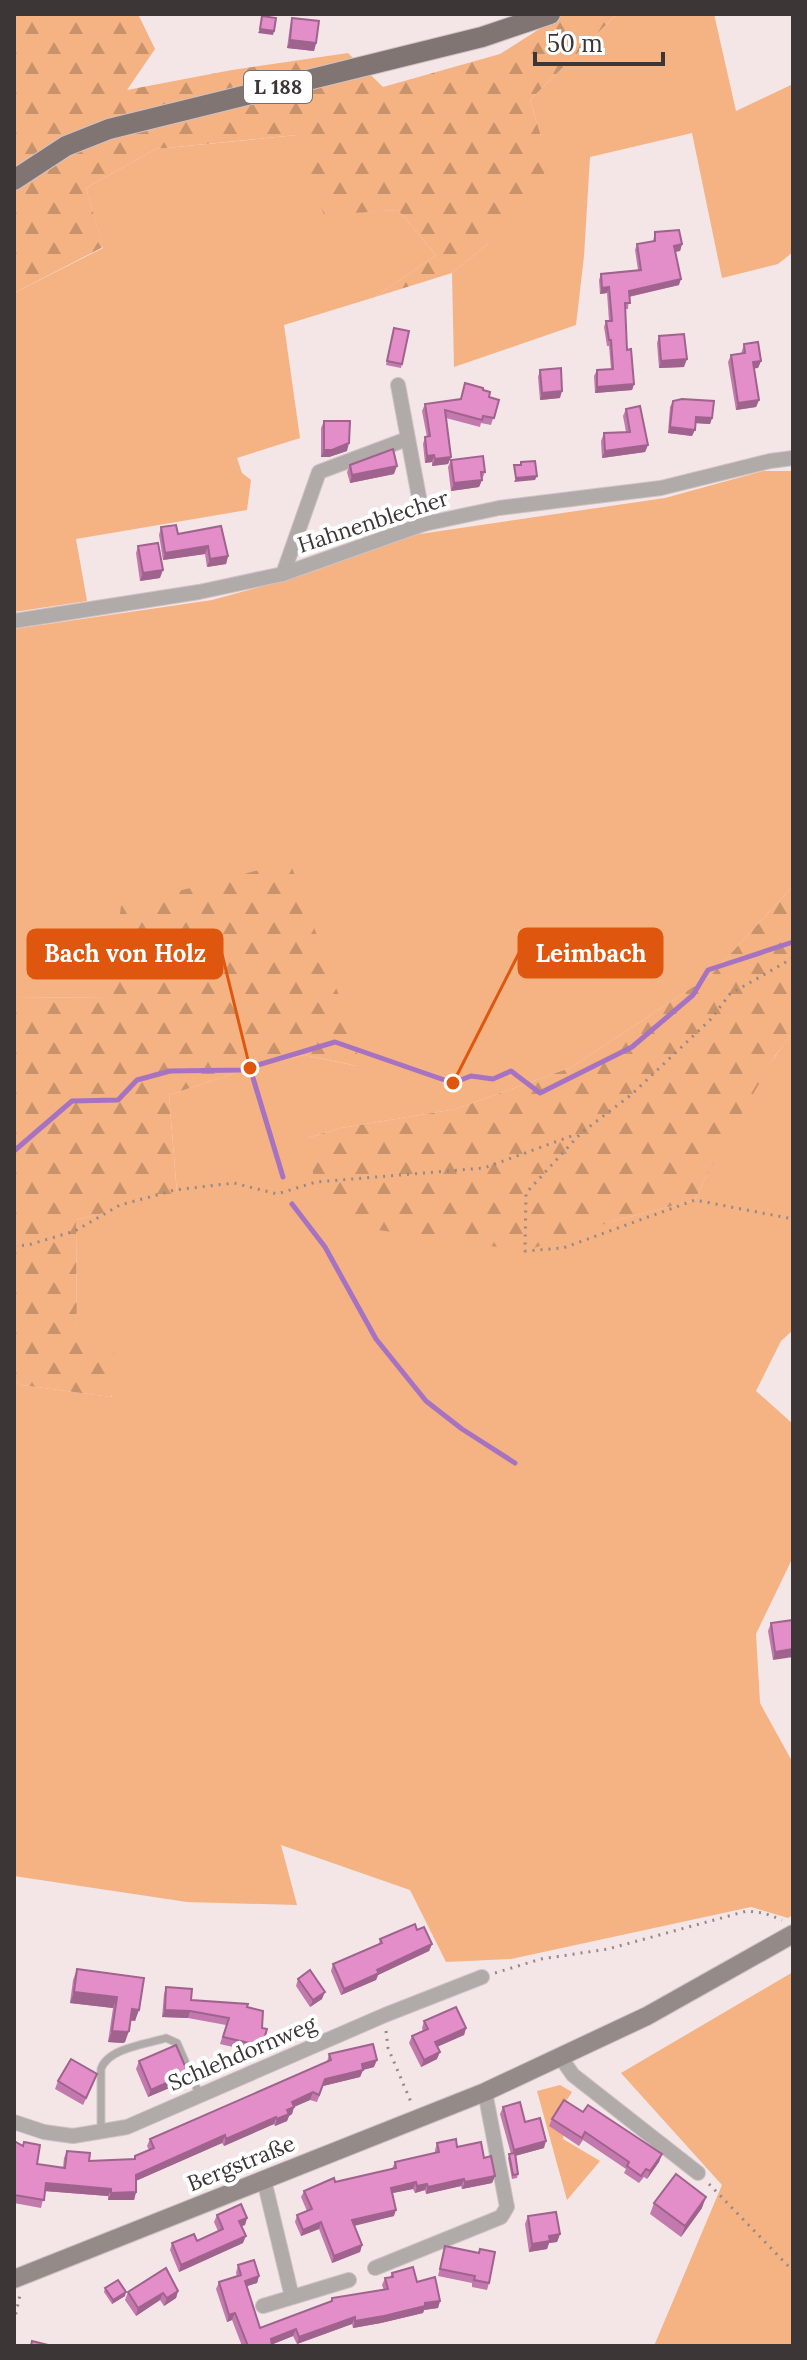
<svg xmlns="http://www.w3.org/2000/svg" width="807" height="2360" font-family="Lora,serif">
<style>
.green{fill:#f5b282}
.forest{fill:url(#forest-firs)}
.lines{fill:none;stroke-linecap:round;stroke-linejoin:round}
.stream{stroke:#a673c2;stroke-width:5}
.lane-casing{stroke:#cfc2c4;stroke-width:9}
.street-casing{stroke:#cfc2c4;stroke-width:16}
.secondary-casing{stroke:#cfc2c4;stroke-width:20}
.primary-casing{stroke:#cfc2c4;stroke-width:22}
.path{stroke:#94898b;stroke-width:3;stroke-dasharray:2 6;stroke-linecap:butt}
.lane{stroke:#b0aaa8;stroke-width:7}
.street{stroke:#b0aaa8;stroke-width:14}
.secondary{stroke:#948b89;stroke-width:18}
.primary{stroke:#807573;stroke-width:20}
.wall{fill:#c379ad}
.shaded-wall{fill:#9f638d}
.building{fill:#e38dc9;stroke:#9f638d;stroke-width:2}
.labels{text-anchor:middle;stroke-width:8;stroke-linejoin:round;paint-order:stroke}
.shield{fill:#fff;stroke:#767273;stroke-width:2}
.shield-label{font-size:20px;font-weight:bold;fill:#3c3637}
.street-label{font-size:22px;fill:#3c3637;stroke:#fff}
.leader{fill:none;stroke:#df570e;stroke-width:3}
.callout-dot{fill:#df570e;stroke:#fff;stroke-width:3}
.callout{fill:#df570e;stroke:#df570e;stroke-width:3}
.callout-label{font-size:24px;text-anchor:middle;font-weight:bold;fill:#fff}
</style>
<defs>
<pattern id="forest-firs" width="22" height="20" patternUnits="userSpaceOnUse" patternTransform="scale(2)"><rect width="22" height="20" fill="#f5b282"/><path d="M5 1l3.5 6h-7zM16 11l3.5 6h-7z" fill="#c8926b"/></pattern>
</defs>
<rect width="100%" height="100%" fill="#f4e5e7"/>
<g class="green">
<polygon points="617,14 714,14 736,111 793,84 793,252 778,264 722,278 692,133 590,157 584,256 576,325 454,367 452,273 488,244 541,136 530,100"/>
<polygon points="298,135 324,214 398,210 436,255 375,297 284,325 300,438 237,458 242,473 251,480 247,510 76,539 87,601 14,612 14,293 103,248 86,188 156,149"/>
<path d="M763,471H793V886L711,975L572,1067L456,1109L341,1128L307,1138L610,1222L695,1200C722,1143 754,1082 793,1032V1330L781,1341L756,1391L793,1424V1557L756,1634L760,1703L793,1763V1915L788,1918L751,1907L511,1959L446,1962L410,1890L281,1845L297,1905L187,1902L14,1876V1379L21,1385L112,1397L77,1329L76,1220L177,1193L169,1095L250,1068L304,1055L357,1066L109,998L14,997V629L212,600L303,575L413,535L665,498Z"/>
<polygon points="793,1972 793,2346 654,2346 722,2185 621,2073"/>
<polygon points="560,2085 572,2092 551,2124 564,2133 563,2139 600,2161 567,2200 537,2091"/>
</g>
<g class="forest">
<polygon points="14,14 138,14 155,49 127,90 232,70 348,53 383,87 500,54 563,14 617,14 530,100 541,136 545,180 488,244 452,273 375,297 436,255 398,210 324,215 297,135 156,149 86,188 103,247 14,293"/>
<polygon points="290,862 356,1042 358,1066 304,1055 250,1068 169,1095 177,1194 76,1220 77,1329 114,1345 111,1397 21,1385 14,1379 14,997 109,998 121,906"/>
<polygon points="793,886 793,1032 775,1056 710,1169 695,1200 610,1222 525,1251 371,1229 316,1190 307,1138 341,1128 456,1109 572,1067 711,975"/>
</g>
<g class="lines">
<g class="stream">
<polyline points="250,1068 283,1177"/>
<polyline points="14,1151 72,1101 118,1100 137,1080 170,1071 241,1070 335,1042 453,1083 471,1076 493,1079 511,1071 540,1093 632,1047 693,995 708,970 793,942"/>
<polyline points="292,1204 325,1247 376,1339 426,1401 462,1429 515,1463"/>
</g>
<defs>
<path id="lane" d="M101,2131V2069C108,2048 147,2044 166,2038L177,2043L200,2096"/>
<g id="street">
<polyline points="398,385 424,524"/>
<polyline points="283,574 319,472 407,439"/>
<polyline points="14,621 199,592 283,574 424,524 499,508 661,488 770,461 793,458"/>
<polyline points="561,2058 573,2075 698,2173"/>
<polyline points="14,2122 44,2132 73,2136 127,2127 385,2015 482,1977"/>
<polyline points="264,2180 292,2297"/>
<polyline points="375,2268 501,2217 507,2207 485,2092"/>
<polyline points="263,2306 349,2280"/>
</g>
<polyline id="secondary" points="14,2279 485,2092 647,2016 793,1934"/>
<polyline id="primary" points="14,180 66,146 109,129 482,37 550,14"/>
</defs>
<use href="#lane" class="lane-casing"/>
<use href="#street" class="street-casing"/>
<use href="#secondary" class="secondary-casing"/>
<use href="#primary" class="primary-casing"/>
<g class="path">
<polyline points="793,958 730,994 710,1020 631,1095 581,1133 526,1193 525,1251 563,1248 695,1200 793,1219"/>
<polyline points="14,1246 28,1245 75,1231 120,1205 175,1190 234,1183 277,1194 316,1182 484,1168 577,1134"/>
<polyline points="495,1973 541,1959 608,1949 747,1911 764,1913 782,1920"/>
<polyline points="386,2031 388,2048 411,2102"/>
<polyline points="709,2184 793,2271"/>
<polyline points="14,2322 20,2295"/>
</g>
<use href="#lane" class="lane"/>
<use href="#street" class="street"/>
<use href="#secondary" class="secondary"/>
<use href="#primary" class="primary"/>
</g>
<g class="wall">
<polygon points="292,18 316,43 314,51 287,48 290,26"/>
<polygon points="655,232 682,244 680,251 675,252 679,285 629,297 628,309 625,309 627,350 634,384 632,390 595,393 594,376 597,370 611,369 609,346 607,346 604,327 606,321 609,321 607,293 600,294 599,280 601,274 638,270 635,250 637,244 653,241"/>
<polygon points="393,332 402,364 401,368 386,365"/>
<polygon points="659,336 684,367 659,368 657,343"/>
<polygon points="744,344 761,361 758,368 754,368 759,400 756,407 736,410 728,362 731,355 741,354"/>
<polygon points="540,370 560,398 540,400 538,377"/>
<polygon points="483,390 489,397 499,400 491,425 481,423 480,427 446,418 451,457 448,464 432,466 432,462 425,463 423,444 425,437 427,437 422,411 425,404 460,399"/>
<polygon points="673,401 712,418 710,424 695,423 692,436 668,433 670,407"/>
<polygon points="626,409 648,445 645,452 602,458 601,441 604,433 626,432 623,416"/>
<polygon points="324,421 347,451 329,457 321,457 321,428"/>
<polygon points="451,460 485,472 479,487 451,491 448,467"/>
<polygon points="350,465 394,474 350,483 347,472"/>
<polygon points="161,527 228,556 226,564 207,567 205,554 163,560 159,535"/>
<polygon points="138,546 160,578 140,581 136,553"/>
<polygon points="793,1620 773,1660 768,1631 771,1623"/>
<polygon points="417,1930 432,1944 429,1951 378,1975 376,1980 341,1995 331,1971 333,1964 379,1944 380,1939"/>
<polygon points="77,1969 144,1978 135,2021 130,2020 125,2042 123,2043 108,2042 113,2008 70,2003 73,1980"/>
<polygon points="298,1979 322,1999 310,2007 296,1986"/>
<polygon points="166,1987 191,2000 247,2007 262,2028 262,2046 259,2053 220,2044 226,2025 188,2018 162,2017 164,1994"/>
<polygon points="424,2021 466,2028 464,2035 437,2047 437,2059 421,2067 409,2043 412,2036 423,2031 422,2028"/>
<polygon points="329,2054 374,2067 363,2070 360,2077 323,2086 317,2102 310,2100 294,2107 292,2114 289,2116 287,2121 275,2126 274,2124 224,2146 222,2143 136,2181 136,2192 134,2200 108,2200 108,2196 45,2191 41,2208 14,2203 14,2141 37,2164 63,2168 64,2158 67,2151 89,2161 134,2159 135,2156 149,2150 147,2146 150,2139 327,2062"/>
<polygon points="139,2061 186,2081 148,2097 136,2069"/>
<polygon points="58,2081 94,2082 83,2105 55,2089"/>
<polygon points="503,2107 525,2122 544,2148 515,2156 518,2174 517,2178 512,2179 508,2158 511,2154 500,2114"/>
<polygon points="583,2112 662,2154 659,2162 647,2179 644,2177 639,2183 624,2173 626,2169 583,2140 579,2146 549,2126 552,2119"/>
<polygon points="437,2143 457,2147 484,2158 495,2176 492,2183 462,2189 461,2186 426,2194 425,2190 415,2193 413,2189 392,2193 394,2216 354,2225 362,2245 360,2252 332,2263 319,2229 301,2236 295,2222 297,2215 307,2211 301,2197 304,2191 392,2169 395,2162 435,2153 435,2150"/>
<polygon points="654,2203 702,2208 681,2237 650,2214"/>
<polygon points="217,2215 247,2218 245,2225 241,2226 243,2243 179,2272 170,2250 172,2243 197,2241 218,2231 214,2222"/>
<polygon points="528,2216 560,2234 557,2242 549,2243 547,2249 529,2252 525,2224"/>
<polygon points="445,2246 489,2283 487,2290 472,2287 472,2283 438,2276"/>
<polygon points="238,2265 259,2276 257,2283 246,2286 260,2328 330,2302 332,2298 384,2290 382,2285 385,2278 390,2277 392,2273 417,2282 440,2301 438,2308 424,2310 423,2313 381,2323 353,2328 352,2324 297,2344 293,2336 271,2345 272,2346 242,2346 232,2320 227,2322 216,2289 219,2282 237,2276 236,2273"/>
<polygon points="105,2288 125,2296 112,2304 104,2292"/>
<polygon points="178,2291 176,2298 164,2306 160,2300 136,2316 125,2300 128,2292"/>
</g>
<g class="shaded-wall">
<polygon points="260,29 274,31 273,35 258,33"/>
<polygon points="290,40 316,43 314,51 287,48"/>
<polygon points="682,244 680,251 672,252 674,246"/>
<polygon points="681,279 679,285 627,297 629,291"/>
<polygon points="609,287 607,293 600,294 602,288"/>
<polygon points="687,359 684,367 659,368 661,361"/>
<polygon points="761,361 758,368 751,369 753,362"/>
<polygon points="634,384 632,390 595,393 597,387"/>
<polygon points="562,391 560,398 540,400 542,393"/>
<polygon points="759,400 756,407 736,410 738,403"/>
<polygon points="696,417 712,418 710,424 694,423"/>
<polygon points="670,427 695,430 692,436 668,433"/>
<polygon points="349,443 347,451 329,457 321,457 324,450"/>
<polygon points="648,445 645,452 602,458 605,451"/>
<polygon points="434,455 432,462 425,463 427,456"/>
<polygon points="451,457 448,464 432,466 435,459"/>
<polygon points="397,466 394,474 350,483 352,475"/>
<polygon points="537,476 535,480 514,482 516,478"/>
<polygon points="482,480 479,487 451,491 454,483"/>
<polygon points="208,546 205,554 163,560 165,553"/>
<polygon points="228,556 226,564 207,567 210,559"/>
<polygon points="163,570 160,578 140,581 143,573"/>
<polygon points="793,1649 793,1657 773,1660 775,1652"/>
<polygon points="432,1944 429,1951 378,1975 376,1980 341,1995 344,1989 377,1970"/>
<polygon points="74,1992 117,1997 113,2008 70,2003"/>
<polygon points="325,1992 322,1999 310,2007 313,2000"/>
<polygon points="132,2009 139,2010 135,2021 128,2020"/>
<polygon points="165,2010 190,2011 188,2018 162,2017"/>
<polygon points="466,2028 464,2035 432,2049 435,2042"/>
<polygon points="112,2031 129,2031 125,2042 123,2043 108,2042"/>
<polygon points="440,2052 437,2059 421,2067 424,2060"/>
<polygon points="377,2060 374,2067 359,2071 362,2064"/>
<polygon points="363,2070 360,2077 323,2086 325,2079"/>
<polygon points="188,2073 186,2081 148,2097 151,2090"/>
<polygon points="313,2092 310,2100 289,2109 292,2102"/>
<polygon points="294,2107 292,2114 289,2116 287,2121 275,2126 277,2119 287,2110"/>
<polygon points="276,2117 274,2124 224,2146 226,2139"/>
<polygon points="225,2135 222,2143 133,2182 136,2175"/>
<polygon points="546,2141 544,2148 511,2157 514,2150"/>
<polygon points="662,2154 659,2162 647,2179 650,2171"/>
<polygon points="495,2176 492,2183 462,2189 465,2182"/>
<polygon points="464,2179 461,2186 426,2194 428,2187"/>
<polygon points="416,2182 413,2189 388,2194 391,2188"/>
<polygon points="46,2183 111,2189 108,2196 44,2191"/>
<polygon points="427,2184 425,2190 415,2193 417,2186"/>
<polygon points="136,2192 134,2200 108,2200 111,2193"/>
<polygon points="706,2197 702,2208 681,2237 685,2226"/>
<polygon points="396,2210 394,2216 350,2227 352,2220"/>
<polygon points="247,2218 245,2225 236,2228 239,2221"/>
<polygon points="321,2222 319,2229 301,2236 303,2230"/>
<polygon points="560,2234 557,2242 549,2243 547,2249 529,2252 532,2244 549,2236"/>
<polygon points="246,2236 243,2243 179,2272 181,2265"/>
<polygon points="362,2245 360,2252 332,2263 334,2256"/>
<polygon points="259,2276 257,2283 242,2288 245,2281"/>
<polygon points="178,2291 176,2298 164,2306 167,2298"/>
<polygon points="126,2292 125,2296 112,2304 113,2300"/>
<polygon points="163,2293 160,2300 136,2316 138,2308"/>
<polygon points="440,2301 438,2308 424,2310 423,2313 381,2323 353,2328 355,2321 425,2303"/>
<polygon points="235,2313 232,2320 227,2322 229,2315"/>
<polygon points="355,2317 352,2324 297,2344 299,2337"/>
<polygon points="296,2329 293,2336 268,2346 271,2339"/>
</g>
<g class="building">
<polygon points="262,16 276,18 274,31 260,29"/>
<polygon points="292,18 319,21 316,43 290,40"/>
<polygon points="679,230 682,244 674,246 681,279 629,291 630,303 625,303 627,350 631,349 634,384 597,387 597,370 613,369 611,340 609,340 606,321 612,321 609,287 602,288 601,274 641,270 637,244 655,241 655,232"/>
<polygon points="394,328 409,331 402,364 387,361"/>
<polygon points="684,334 687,359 661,361 659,336"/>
<polygon points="758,342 761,361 753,362 759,400 738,403 731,355 745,353 744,344"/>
<polygon points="561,368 562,391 542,393 540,370"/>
<polygon points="465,383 483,388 483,390 490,392 489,397 499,400 494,418 483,416 482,420 445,410 451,457 435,459 434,455 427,456 425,437 430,436 425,404 461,399"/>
<polygon points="682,399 714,401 712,418 696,417 695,430 670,427 673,401"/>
<polygon points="640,406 648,445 605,451 604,433 630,432 626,409"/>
<polygon points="324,421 350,421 349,443 332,450 324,450"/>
<polygon points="393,449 397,466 352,475 350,465"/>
<polygon points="483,456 485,472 481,472 482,480 454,483 451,460"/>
<polygon points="535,461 537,476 516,478 514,465 521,465 521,462"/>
<polygon points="176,525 178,534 221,526 228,556 210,559 208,546 165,553 161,527"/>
<polygon points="158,543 163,570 143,573 138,546"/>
<polygon points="793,1620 793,1649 775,1652 771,1623"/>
<polygon points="415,1924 417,1930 424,1927 432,1944 377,1970 379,1973 344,1989 333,1964 382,1943 380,1939"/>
<polygon points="77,1969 144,1978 139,2010 132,2009 129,2031 127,2032 112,2031 117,1997 74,1992"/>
<polygon points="310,1970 325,1992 313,2000 298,1979"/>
<polygon points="166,1987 192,1989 191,2000 248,2004 247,2007 263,2011 262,2028 267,2029 262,2046 223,2037 229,2018 190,2011 165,2010"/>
<polygon points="456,2007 466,2028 435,2042 440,2052 424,2060 412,2036 428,2029 424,2021"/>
<polygon points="373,2044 377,2060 362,2064 363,2070 325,2079 319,2095 313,2092 292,2102 294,2107 287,2110 289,2114 277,2119 276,2117 226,2139 225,2135 136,2175 136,2192 111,2193 111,2189 46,2183 44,2200 14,2195 14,2141 23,2146 24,2142 40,2145 37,2164 65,2168 67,2151 90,2153 89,2161 135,2159 135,2156 154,2148 150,2139 331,2060 329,2054"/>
<polygon points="176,2045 188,2073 151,2090 139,2061"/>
<polygon points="71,2059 97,2074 86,2098 58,2081"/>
<polygon points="564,2100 583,2112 588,2105 662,2154 650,2171 646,2169 641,2176 627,2166 629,2162 585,2132 582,2138 552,2119"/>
<polygon points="520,2102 525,2122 540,2118 546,2141 514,2150 503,2107"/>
<polygon points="456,2139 457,2147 481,2142 484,2158 491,2156 495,2176 465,2182 464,2179 428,2187 427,2184 417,2186 416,2182 391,2188 396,2210 352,2220 362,2245 334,2256 321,2222 303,2230 297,2215 312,2209 304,2191 334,2178 335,2182 396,2168 395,2162 439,2152 437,2143"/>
<polygon points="515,2153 518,2174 513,2175 509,2154"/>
<polygon points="676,2174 706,2197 685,2226 654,2203"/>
<polygon points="241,2204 247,2218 239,2221 246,2236 181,2265 172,2243 194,2234 197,2241 223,2229 217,2215"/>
<polygon points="556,2212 560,2234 549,2236 550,2241 532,2244 528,2216"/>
<polygon points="445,2246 479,2253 480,2249 495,2252 489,2283 474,2280 475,2276 440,2269"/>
<polygon points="254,2260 259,2276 245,2281 260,2328 332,2301 332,2298 388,2289 385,2278 393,2277 392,2273 413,2267 417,2282 435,2277 440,2301 425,2303 425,2306 384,2316 355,2321 355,2317 299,2337 296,2329 271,2339 272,2346 248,2346 235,2313 229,2315 219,2282 241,2275 238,2265"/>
<polygon points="166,2268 178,2291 167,2298 163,2293 138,2308 128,2292"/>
<polygon points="118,2280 126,2292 113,2300 105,2288"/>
<polygon points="32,2341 52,2346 31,2346"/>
</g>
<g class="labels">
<rect class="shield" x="244" y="71" width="68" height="32" rx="6"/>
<g class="shield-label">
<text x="278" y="94">L 188</text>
</g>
<g class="street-label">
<text transform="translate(373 521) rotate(-18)" y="8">Hahnenblecher</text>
<text transform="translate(242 2053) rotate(-23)" y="8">Schlehdornweg</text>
<text transform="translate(241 2163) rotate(-22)" y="8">Bergstraße</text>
</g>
</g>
<path class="leader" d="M453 1083L519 953M250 1068L222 954"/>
<g class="callout-dot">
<circle cx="453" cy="1083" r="8"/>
<circle cx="250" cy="1068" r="8"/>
</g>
<g class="callout">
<rect x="519" y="929" width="143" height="48" rx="8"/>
<rect x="28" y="930" width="194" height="48" rx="8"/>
</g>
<g class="callout-label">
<text x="591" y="962">Leimbach</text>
<text x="125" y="962">Bach von Holz</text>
</g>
<rect width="807" height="2360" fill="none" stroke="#3c3637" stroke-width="32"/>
<path d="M535 52v12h128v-12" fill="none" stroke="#3c3637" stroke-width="4"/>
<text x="547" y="52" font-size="24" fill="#3c3637" stroke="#ffffff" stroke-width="6" paint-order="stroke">50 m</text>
</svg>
